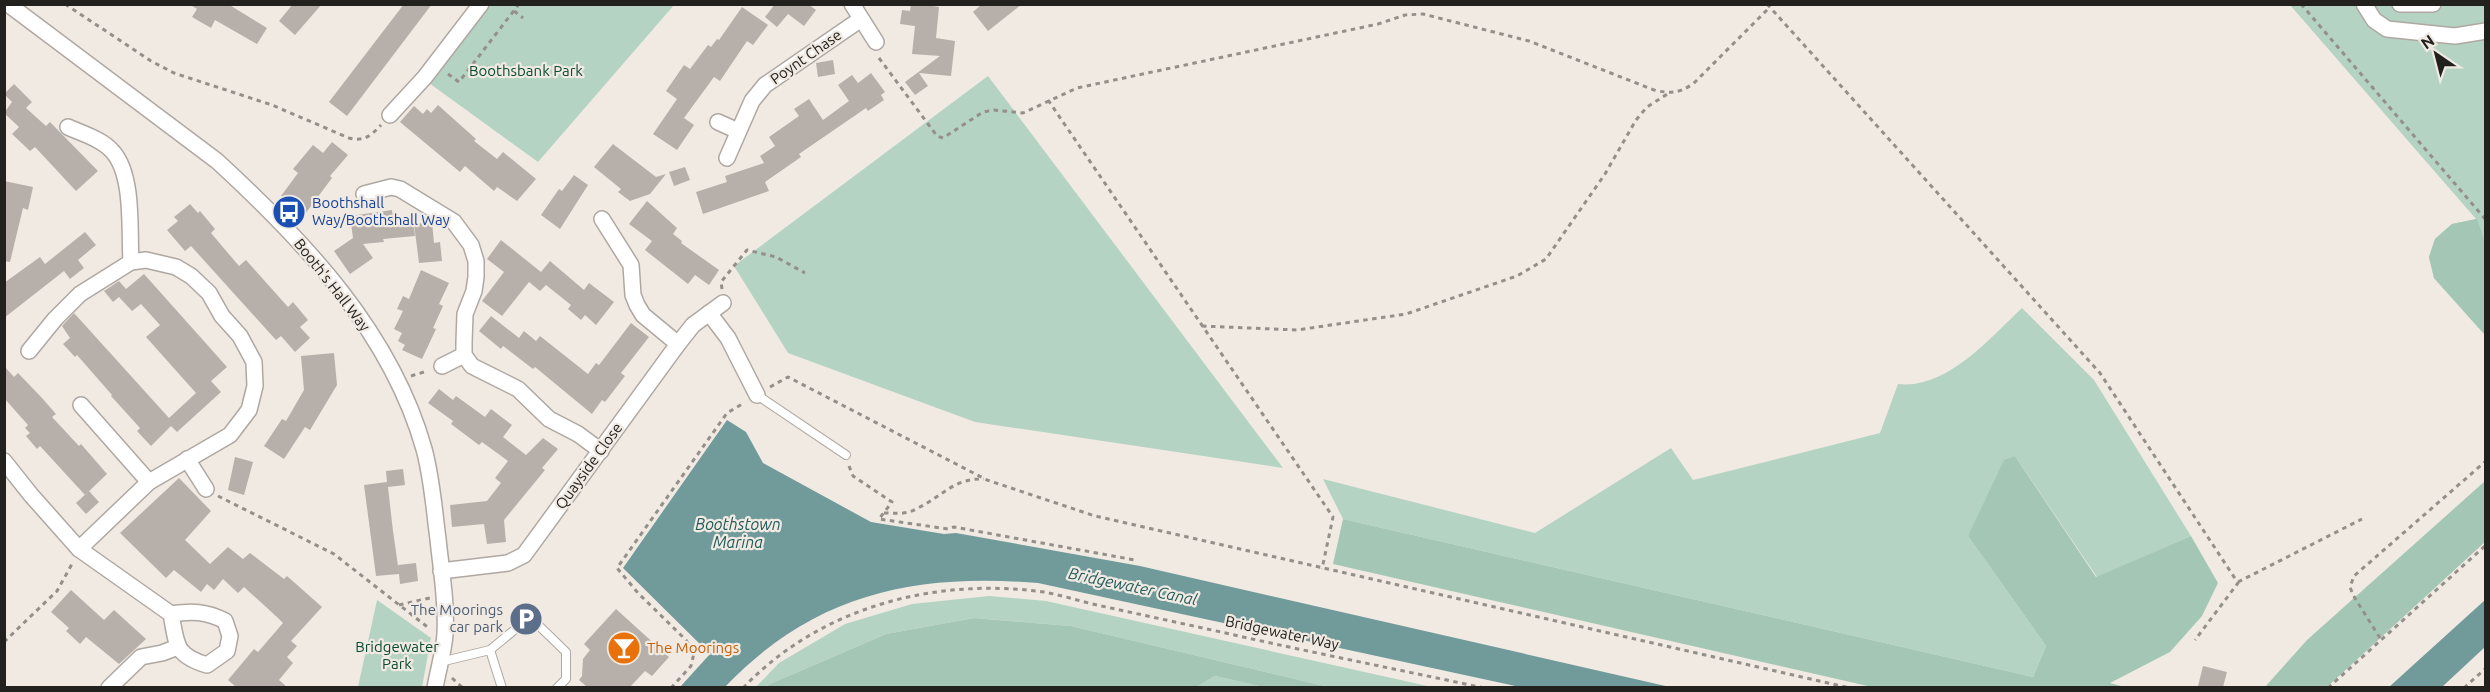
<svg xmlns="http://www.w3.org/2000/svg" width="2490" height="692" font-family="Ubuntu,sans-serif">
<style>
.green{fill:#b4d3c3}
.forest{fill:#a4c7b5}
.water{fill:#719b9b}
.building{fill:#b7b0aa}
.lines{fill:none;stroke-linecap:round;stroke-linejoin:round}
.service-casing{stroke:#afa8a2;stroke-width:10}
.minor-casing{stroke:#afa8a2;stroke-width:18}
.path{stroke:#948f8a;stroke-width:3;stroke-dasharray:4.5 4.5;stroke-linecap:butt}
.service{stroke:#fff;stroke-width:8}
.minor{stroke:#fff;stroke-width:15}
.labels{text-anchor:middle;stroke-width:4.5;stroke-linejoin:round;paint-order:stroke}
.street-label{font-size:15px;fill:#23211e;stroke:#f1eae3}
.park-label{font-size:15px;fill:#084b33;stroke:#f1eae3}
.transit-label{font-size:15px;fill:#164399;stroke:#f1eae3;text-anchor:start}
.service-label{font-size:15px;fill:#4e5e75;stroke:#f1eae3;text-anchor:end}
.food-label{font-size:15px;fill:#c56008;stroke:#f1eae3;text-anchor:start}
.water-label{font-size:16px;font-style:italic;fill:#205b5b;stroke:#f1eae3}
</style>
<rect width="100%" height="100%" fill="#f1eae3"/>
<g class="green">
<polygon points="490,5 674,5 538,162 429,83"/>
<polygon points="2290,5 2485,5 2485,335 2434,278 2429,257 2435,239 2452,224 2476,219"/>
<polygon points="988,76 1283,468 975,422 788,353 734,266"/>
<path d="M2022,308L2094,380L2191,536L2097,577L2015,456L1968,536L2046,646L2033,677L1343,519L1323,479L1535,533L1671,448L1693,480L1880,433L1898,384C1946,390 1990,338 2022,308Z"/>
<polygon points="989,596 1046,601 1432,687 1329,687 1071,626 974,618 886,634 770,684 766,687 755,688 779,663 845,624 912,604"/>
<polygon points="377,600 431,638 422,687 358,687"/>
<polygon points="1215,676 1263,687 1195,688"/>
</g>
<g class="forest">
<polygon points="2477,219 2485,242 2485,335 2434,278 2429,257 2435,239 2452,224"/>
<polygon points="2015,456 2096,577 2191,536 2218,583 2202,616 2170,652 2110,683 2125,687 1872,687 1333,564 1343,519 2033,677 2046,646 1968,536 2004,460"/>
<polygon points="2485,481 2485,542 2327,687 2265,687 2307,640"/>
<polygon points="974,618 1071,626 1329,687 1263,687 1215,676 1195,688 766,687 770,684 886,634"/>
</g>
<g class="water">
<path d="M727,420L746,432L763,463L871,522L944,534L956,533L1140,566L1670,687H1520L1038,583C913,573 814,594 725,687H680L710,654L623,568Z"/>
<polygon points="2485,600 2485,647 2442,687 2389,687"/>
</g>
<g class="building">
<polygon points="189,4 228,4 267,28 257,44 215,20 211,28 192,17 197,9"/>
<polygon points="293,4 322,4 295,35 279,21"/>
<polygon points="404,4 432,4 347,116 329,102"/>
<polygon points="775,4 808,4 816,10 804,26 788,14 777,27 765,17"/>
<polygon points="911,4 933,4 933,6 939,7 936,38 955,41 951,76 919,73 928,86 915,95 905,82 940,56 912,54 915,26 900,24 902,10 910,11"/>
<polygon points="982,4 1022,4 988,31 973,12"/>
<polygon points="742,7 768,25 753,45 747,41 720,81 714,77 684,118 694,125 677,150 653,134 677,99 666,91 684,65 690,69 708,45 711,47 717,39 719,40"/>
<polygon points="833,60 835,74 818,77 816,63"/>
<polygon points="871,73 885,92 881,95 884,100 868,111 866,108 799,154 801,157 765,182 769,191 703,214 696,192 727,182 725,176 764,163 760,156 775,146 769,137 799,116 794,109 809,99 823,120 849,101 838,85 852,75 858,83"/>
<polygon points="14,84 32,102 26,108 46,126 50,122 98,171 76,191 35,147 30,151 12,134 19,127 4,113 12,102 4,94"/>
<polygon points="438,105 476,139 474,141 497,159 503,152 536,179 517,201 497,187 494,191 465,166 460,172 400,122 414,106 423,114 427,109 431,113"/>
<polygon points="332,142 348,155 330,176 332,178 305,214 281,196 298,173 293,169 313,145 323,153"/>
<polygon points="613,144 656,177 666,174 650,194 630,201 618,192 621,189 594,167"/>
<polygon points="685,167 690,180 674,186 669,172"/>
<polygon points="574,175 588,185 560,229 541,215 559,189 562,191"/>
<polygon points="4,181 33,187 28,210 23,208 10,262 4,261"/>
<polygon points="647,201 677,228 673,234 682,241 681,243 719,270 709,285 695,275 688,284 645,250 652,241 629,224"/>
<polygon points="190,204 198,213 200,211 215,229 211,233 239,266 246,260 288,307 293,302 308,320 300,327 310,338 295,352 281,336 276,340 191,246 185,251 167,230 178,221 174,217"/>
<polygon points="392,210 393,218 413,217 415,236 383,239 384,242 363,244 373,258 350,274 334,251 353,238 350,216"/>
<polygon points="432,222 434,243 440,242 442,261 419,263 414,224"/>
<polygon points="85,232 96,245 78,260 84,268 70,279 64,271 4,318 4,283 40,257 45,264"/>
<polygon points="501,240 541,272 550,261 584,290 589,283 614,302 596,325 585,315 581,320 568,309 571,305 546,285 540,291 529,282 502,316 482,301 504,272 487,259"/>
<polygon points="421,270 449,283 439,304 443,306 433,328 436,329 422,359 402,350 405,345 398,341 402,333 394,329 403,311 397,309 403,296 409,299"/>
<polygon points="144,274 227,367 211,381 221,392 177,432 171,426 151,446 137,431 140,428 111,396 112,395 77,355 75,357 63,344 70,338 62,326 74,313 169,418 196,393 146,337 160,325 141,304 132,311 119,297 113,302 104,291 119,281 126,289"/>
<polygon points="491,316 519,338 524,331 536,341 540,336 588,374 596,363 599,365 631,323 649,337 621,373 625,376 605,402 602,400 592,414 535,367 533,369 503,346 501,349 479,331"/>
<polygon points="334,353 337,385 310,430 305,427 284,459 264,446 282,419 286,421 304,390 301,356"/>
<polygon points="4,366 14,377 18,373 42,398 56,414 52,417 79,446 81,444 107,474 85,495 40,446 37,449 26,436 30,433 25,428 28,425 4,398"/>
<polygon points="439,389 453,400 456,396 485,417 491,409 512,425 503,437 526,455 543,438 558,449 542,468 545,470 504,520 506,542 487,544 484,524 452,527 450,505 487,501 501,483 495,478 508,461 482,442 479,445 451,424 453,421 428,403"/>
<polygon points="235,457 253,462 244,495 228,490"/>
<polygon points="403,469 405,485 388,487 393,531 399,573 398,565 416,563 418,581 400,584 399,574 376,576 364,485 387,482 386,471"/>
<polygon points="179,478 211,511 185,540 210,564 228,547 243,559 250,553 284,579 287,576 322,607 291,641 297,646 287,657 293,663 279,680 287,687 236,687 228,680 254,649 258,652 283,623 278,618 244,587 238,593 223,579 214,590 207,584 201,592 174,570 166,578 120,533"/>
<polygon points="89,491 99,502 86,514 76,503"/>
<polygon points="71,590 104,620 114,610 146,639 119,664 86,637 80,644 66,631 69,628 51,612"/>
<polygon points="616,609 669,657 652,676 645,671 630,687 587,687 579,680 582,676 583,659 590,650 584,644"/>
<polygon points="2203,666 2227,672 2223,687 2198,686"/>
</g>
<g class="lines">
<defs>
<g id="service">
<polyline points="757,395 846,455"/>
<polyline points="490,650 502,688"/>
<polyline points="440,662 490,650 530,617 566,652 566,679 557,688"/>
</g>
<g id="minor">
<path d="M8,4L217,161C304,241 391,332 424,449C432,478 434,509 438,539C441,569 447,603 445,634C444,651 438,670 435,688"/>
<polyline points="852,4 876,42"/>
<polyline points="2364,4 2374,20 2387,29 2455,36 2486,31"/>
<polyline points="2400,4 2433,4"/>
<polyline points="390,115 425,77 481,4"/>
<polyline points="718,122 738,131"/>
<path d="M68,127C83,134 102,139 113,152C134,176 129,230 131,262"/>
<polyline points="727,158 752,101 765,85 861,19"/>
<polyline points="364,194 391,187 400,189 454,222 471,245 476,261 476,277 474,291 465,314 464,342 464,355 472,366 518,389 549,419 578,434 601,451"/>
<polyline points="602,219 631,265 633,295 637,305 643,315 678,344"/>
<polyline points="709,313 728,338 757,395"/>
<polyline points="29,351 55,319 80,294 131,262 146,260 176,267 191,276 209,293 222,316 240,336 254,362 255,386 249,410 230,435 149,482 79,549"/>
<polyline points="442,366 464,355"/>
<polyline points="81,405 149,482"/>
<polyline points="187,459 206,489"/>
<path d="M4,461L31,495L79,549L171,614C192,611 206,611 225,621L230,636L227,651L207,665C174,655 177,644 171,614"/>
<polyline points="441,571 508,563 524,555 678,344 693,325 723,303"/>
<polyline points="109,688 141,657 162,653 178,647"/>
</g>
</defs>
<use href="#service" class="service-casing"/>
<use href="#minor" class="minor-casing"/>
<g class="path">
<path d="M65,4L151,61L174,73L272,105L349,138C363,142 371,136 381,125"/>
<polyline points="1767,4 2100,373 2238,583 2195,640"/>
<polyline points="2301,4 2486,220"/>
<polyline points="514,11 523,18"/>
<path d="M879,58L937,136L943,138L983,112L994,110L1023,113L1077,88L1378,24L1405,15L1423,14L1529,41L1654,90C1670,94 1679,93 1693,84L1770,7"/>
<polyline points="448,74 459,82 519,4"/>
<polyline points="1048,100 1333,517 1322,569"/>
<polyline points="722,289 721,282 747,250 776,257 805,273"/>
<polyline points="1202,326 1297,330 1406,314 1517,276 1546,259 1605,174 1636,120 1647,107 1669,93"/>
<polyline points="411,376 427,371"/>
<polyline points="770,387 788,377 987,480 1095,516 1850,688"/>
<polyline points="849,466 853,476 892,502 879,519 948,529 954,527 1135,560"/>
<polyline points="218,496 334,554 430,629"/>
<path d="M884,513C895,513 906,515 916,509C942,497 953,478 984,479"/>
<polyline points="2238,582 2362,519"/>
<polyline points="399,605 430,598"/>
<polyline points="2380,638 2353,595 2350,587 2354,576 2486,461"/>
<polyline points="4,642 57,591 72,564"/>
<polyline points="452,678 463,688"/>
<polyline points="671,688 691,666 694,653 686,640 638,593 617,568 727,413 744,403"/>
<path d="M743,688C820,607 935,577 1044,592C1061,595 1079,601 1097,605C1138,614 1180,623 1221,632C1309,652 1396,669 1484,688"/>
<polyline points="2328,688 2486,545"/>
<polyline points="2464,688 2486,668"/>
</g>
<use href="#service" class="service"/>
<use href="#minor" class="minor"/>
</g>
<defs>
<symbol id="bus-disc" viewBox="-11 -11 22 22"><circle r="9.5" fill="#1a4fb4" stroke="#f1eae3"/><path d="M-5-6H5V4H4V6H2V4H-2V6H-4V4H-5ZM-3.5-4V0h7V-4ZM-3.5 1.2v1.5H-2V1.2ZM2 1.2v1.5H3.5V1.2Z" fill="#fff"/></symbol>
<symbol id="parking-disc" viewBox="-11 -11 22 22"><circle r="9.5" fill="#5c6f8a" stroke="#f1eae3"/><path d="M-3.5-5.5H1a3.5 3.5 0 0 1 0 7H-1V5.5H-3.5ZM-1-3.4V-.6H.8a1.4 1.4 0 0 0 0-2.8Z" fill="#fff"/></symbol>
<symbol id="bar-disc" viewBox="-11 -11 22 22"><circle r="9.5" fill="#e8710a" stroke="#f1eae3"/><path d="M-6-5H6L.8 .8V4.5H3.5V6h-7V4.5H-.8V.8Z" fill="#fff"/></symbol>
</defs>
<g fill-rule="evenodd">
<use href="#bus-disc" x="270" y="193" width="38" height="38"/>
<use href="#parking-disc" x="507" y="600" width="38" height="38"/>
<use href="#bar-disc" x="605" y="629" width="38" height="38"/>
</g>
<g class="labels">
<g class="street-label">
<text transform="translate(806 57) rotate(-35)" y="5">Poynt Chase</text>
<text transform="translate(332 285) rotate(52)" y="5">Booth's Hall Way</text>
<text transform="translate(589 466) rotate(-54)" y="5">Quayside Close</text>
<text transform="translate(1282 633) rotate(12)" y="5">Bridgewater Way</text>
</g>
<g class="park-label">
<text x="526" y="76">Boothsbank Park</text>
<text x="397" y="652">Bridgewater<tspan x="397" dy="17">Park</tspan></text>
</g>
<g class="transit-label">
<text x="312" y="208">Boothshall<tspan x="312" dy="17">Way/Boothshall Way</tspan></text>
</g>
<g class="service-label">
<text x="503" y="615">The Moorings<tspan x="503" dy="17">car park</tspan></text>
</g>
<g class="food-label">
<text x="647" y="653">The Moorings</text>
</g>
<g class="water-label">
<text x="738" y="530">Boothstown<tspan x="738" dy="18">Marina</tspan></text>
<text transform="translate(1133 586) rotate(12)" y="6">Bridgewater Canal</text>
</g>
</g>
<rect width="2490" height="692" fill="none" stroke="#23211e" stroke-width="12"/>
<g transform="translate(2436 54) rotate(325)" stroke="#f1eae3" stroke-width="4.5" paint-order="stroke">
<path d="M0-4.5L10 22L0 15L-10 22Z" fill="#23211e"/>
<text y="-9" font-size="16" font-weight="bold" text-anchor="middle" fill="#23211e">N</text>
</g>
</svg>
